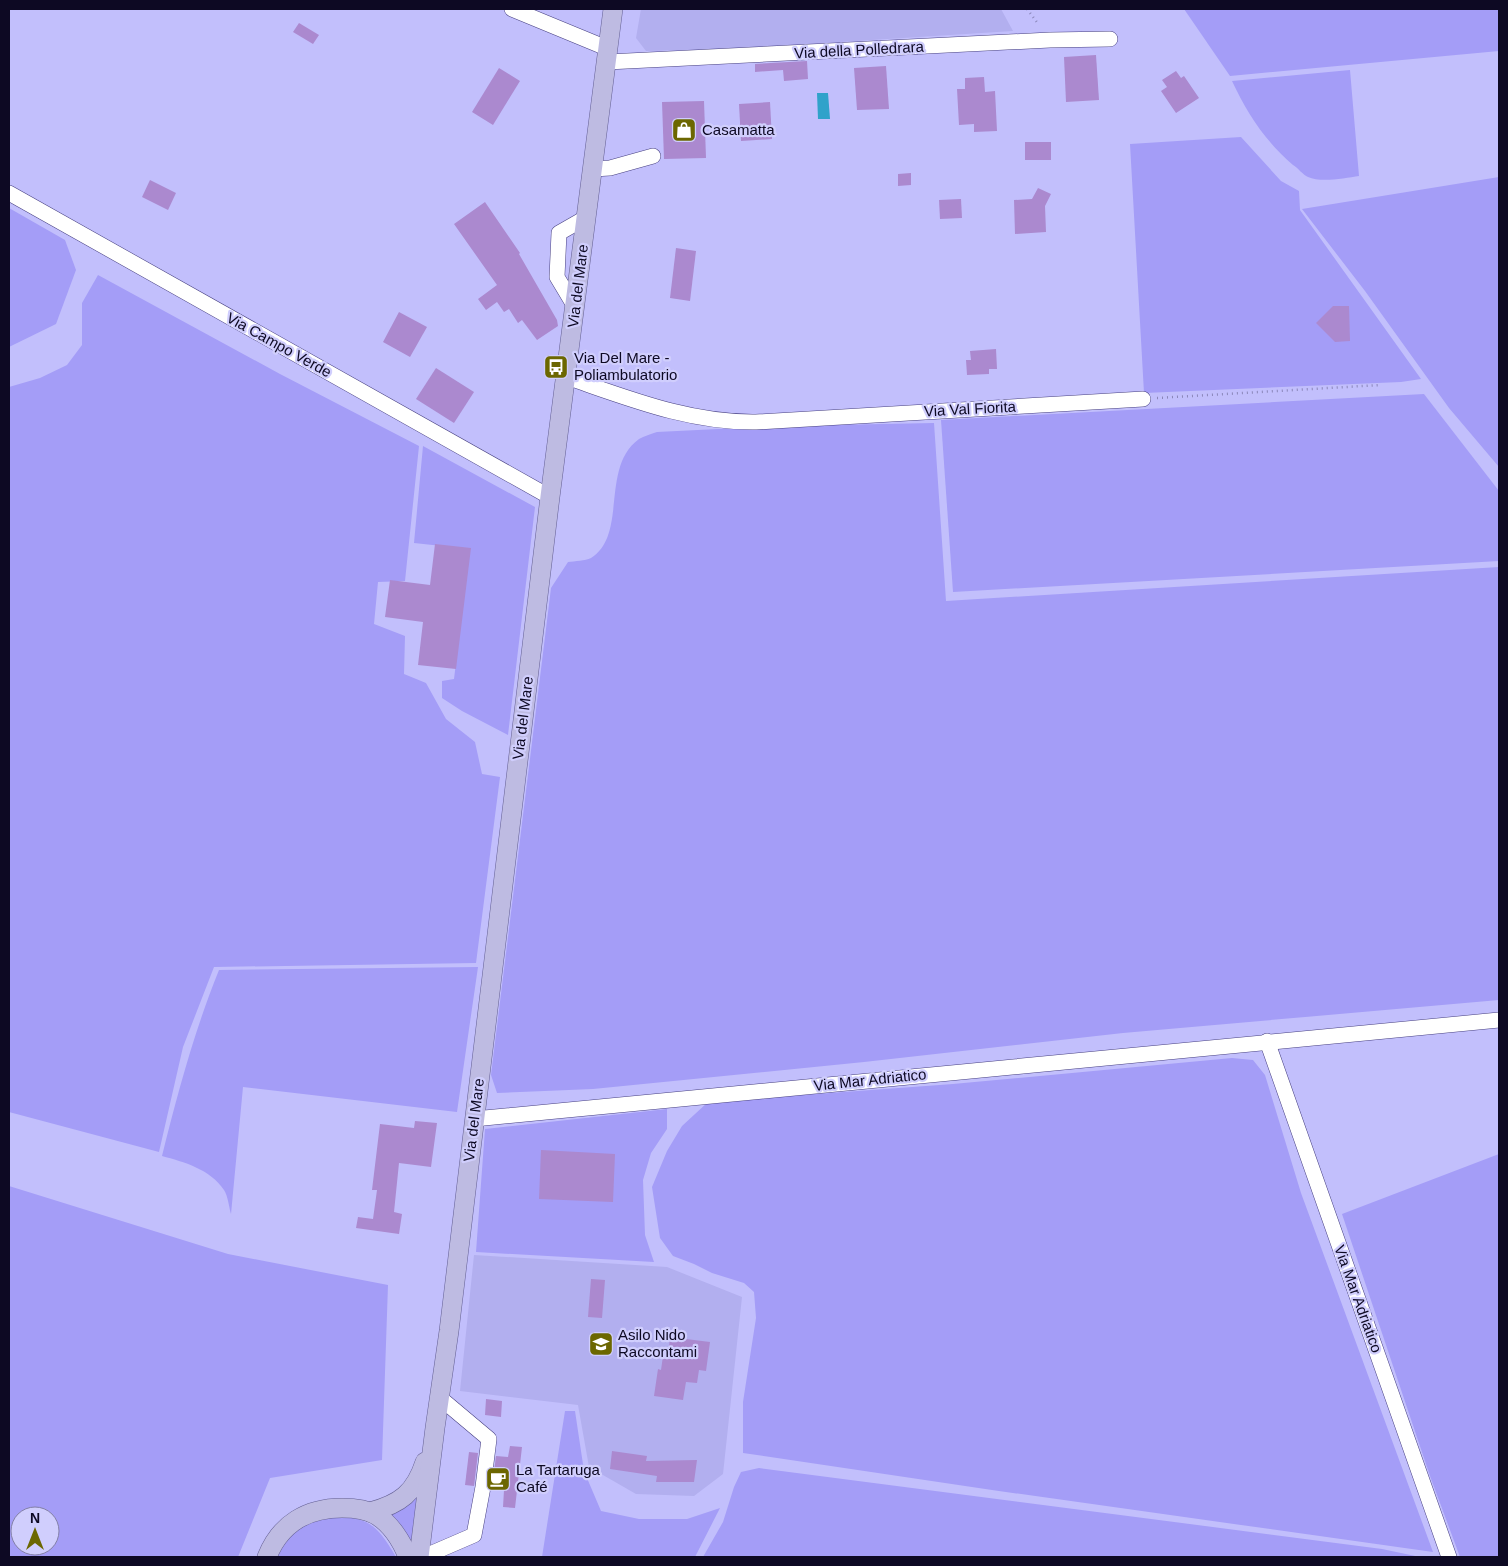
<svg xmlns="http://www.w3.org/2000/svg" width="1508" height="1566" font-family="Helvetica,sans-serif">
<style>
.built{fill:#b2afef}
.green{fill:#a49df7;fill-rule:evenodd}
.water{fill:#30a2ca}
.building{fill:#ab89cf}
.lines{fill:none;stroke-linecap:round;stroke-linejoin:round}
.minor-casing{stroke:#474081;stroke-width:16}
.major-casing{stroke:#635f93;stroke-width:20}
.path{stroke:#8a86b8;stroke-width:2.5;stroke-dasharray:1 4;stroke-linecap:butt}
.minor{stroke:#fff;stroke-width:15}
.major{stroke:#bebbe2;stroke-width:19}
.labels{text-anchor:middle;stroke-width:4.5;stroke-linejoin:round;paint-order:stroke}
.street-label{font-size:15px;fill:#0d0923;stroke:#d0cefd}
.poi-label{font-size:15px;fill:#0d0923;stroke:#d0cefd;text-anchor:start}
</style>
<rect width="100%" height="100%" fill="#c2bffc"/>
<g class="built">
<polygon points="641,9 1001,9 1013,31 730,49 646,51 636,38"/>
<polygon points="474,1255 667,1267 742,1297 723,1474 694,1496 636,1494 589,1467 578,1405 460,1391"/>
</g>
<g class="green">
<polygon points="1184,9 1499,9 1499,51 1230,76"/>
<path d="M1350,70L1359,176C1345,178 1321,183 1308,177C1303,175 1298,168 1293,165C1265,141 1247,113 1232,81Z"/>
<polygon points="1241,137 1281,181 1299,191 1300,210 1421,379 1401,382 1144,393 1130,144"/>
<polygon points="1499,177 1499,467 1449,408 1365,291 1302,209"/>
<polygon points="9,208 65,240 76,270 56,324 9,347"/>
<polygon points="98,275 280,374 419,446 405,581 378,582 374,624 405,636 404,674 426,683 446,719 475,742 482,774 500,777 476,963 214,967 183,1047 159,1152 9,1112 9,387 40,378 67,365 82,345 82,303"/>
<polygon points="1424,394 1499,491 1499,561 953,592 941,420"/>
<path d="M934,423L946,601L1499,567V1000L1123,1033L864,1062L593,1089L497,1093L491,1075L551,588L568,562C575,561 585,561 591,558C628,535 600,467 639,439C644,436 651,434 657,432L780,426Z"/>
<polygon points="423,446 535,507 508,735 462,711 442,698 442,681 454,679 470,549 414,543"/>
<path d="M478,967L457,1112L243,1087L231,1214C229,1207 228,1196 224,1190C210,1169 184,1162 162,1156C178,1092 194,1032 219,970Z"/>
<polygon points="1232,1058 1253,1060 1265,1075 1301,1193 1433,1552 992,1490 743,1453 743,1402 756,1318 754,1292 744,1283 712,1273 694,1264 673,1256 660,1238 652,1187 667,1151 682,1126 708,1102 953,1084"/>
<polygon points="667,1109 667,1129 651,1153 643,1180 645,1235 654,1262 476,1252 485,1129"/>
<polygon points="1499,1154 1499,1557 1460,1557 1430,1476 1342,1214"/>
<path d="M9,1186L228,1254L388,1285L382,1460L270,1478L238,1557H9ZM20,1516H50V1546H20Z"/>
<polygon points="565,1411 575,1411 584,1471 601,1511 639,1519 687,1519 720,1508 695,1557 542,1557"/>
<polygon points="759,1468 1382,1549 1420,1557 703,1557 723,1522 734,1487 741,1472"/>
<polygon points="418,1494 412,1554 380,1511"/>
<path d="M323,1515C366,1518 374,1519 396,1557H277L293,1531Z"/>
</g>
<polygon class="water" points="817,93 828,93 830,119 818,119"/>
<g class="building">
<polygon points="299,23 319,35 313,44 293,32"/>
<polygon points="1096,55 1099,100 1066,102 1064,57"/>
<polygon points="807,61 808,79 784,81 783,70 755,72 755,64"/>
<polygon points="886,66 889,109 857,110 854,68"/>
<polygon points="499,68 520,81 493,125 472,112"/>
<polygon points="1176,71 1181,78 1184,76 1199,98 1176,113 1161,91 1167,87 1162,80"/>
<polygon points="984,77 985,92 995,91 997,131 974,132 974,124 959,125 957,89 965,89 965,78"/>
<polygon points="704,101 706,158 664,159 662,102"/>
<polygon points="770,102 772,139 741,141 739,104"/>
<rect x="1025" y="142" width="26" height="18"/>
<polygon points="911,173 911,185 898,186 898,174"/>
<polygon points="150,180 176,193 168,210 142,197"/>
<polygon points="1038,188 1051,194 1045,206 1046,232 1015,234 1014,200 1032,199"/>
<polygon points="961,199 962,218 940,219 939,200"/>
<polygon points="485,202 520,253 519,254 557,320 558,326 537,340 522,320 518,323 509,309 504,312 497,302 486,310 478,299 497,285 454,224"/>
<polygon points="676,248 696,251 690,301 670,298"/>
<polygon points="1333,306 1349,306 1350,341 1335,342 1316,323"/>
<polygon points="399,312 427,327 410,357 383,342"/>
<polygon points="996,349 997,369 989,369 989,374 967,375 966,360 971,360 970,351"/>
<polygon points="436,368 474,392 454,423 416,399"/>
<polygon points="435,544 471,548 456,669 418,665 423,622 385,617 390,580 430,585"/>
<polygon points="415,1121 437,1123 431,1167 399,1163 394,1212 402,1214 399,1234 356,1228 358,1217 373,1219 377,1190 372,1190 380,1124 414,1128"/>
<polygon points="541,1150 615,1154 613,1202 539,1199"/>
<polygon points="591,1279 605,1280 602,1318 588,1317"/>
<polygon points="670,1337 710,1342 706,1371 699,1370 697,1383 686,1382 683,1400 654,1396 658,1369 661,1370 663,1356 668,1357"/>
<polygon points="486,1399 502,1401 501,1417 485,1415"/>
<polygon points="510,1446 522,1447 515,1508 503,1507 504,1490 492,1488 496,1456 508,1457"/>
<polygon points="612,1451 647,1456 646,1461 697,1460 694,1482 656,1482 657,1476 610,1469"/>
<polygon points="469,1452 478,1453 474,1486 465,1485"/>
</g>
<g class="lines">
<defs>
<g id="minor">
<polyline points="512,9 609,49"/>
<polyline points="607,62 1050,40 1110,39"/>
<polyline points="593,169 610,168 653,156"/>
<polyline points="9,193 550,497"/>
<polyline points="575,307 557,277 559,233 587,217"/>
<path d="M566,377C628,398 689,423 756,422L1143,399"/>
<polyline points="1267,1041 1449,1557"/>
<polyline points="474,1119 1499,1020"/>
<polyline points="423,1557 474,1535 483,1487 489,1439 439,1397"/>
</g>
<g id="major">
<path d="M370,1512C400,1504 415,1493 425,1462"/>
<path d="M267,1557C280,1524 307,1508 342,1508C354,1508 366,1509 376,1515C391,1524 402,1542 408,1557"/>
<polyline points="419,1557 435,1428 449,1331 550,497 613,9"/>
</g>
</defs>
<use href="#minor" class="minor-casing"/>
<use href="#major" class="major-casing"/>
<g class="path">
<polyline points="1027,9 1039,25"/>
<polyline points="1157,398 1380,385"/>
</g>
<use href="#minor" class="minor"/>
<use href="#major" class="major"/>
</g>
<defs>
<symbol id="shop-square" viewBox="-11 -11 22 22"><rect x="-9" y="-9" width="18" height="18" rx="4" fill="#6c6700" stroke="#d0cefd"/><path d="M-5-2.5h2.3a2.7 3.5 0 0 1 5.4 0H5L5.5 6h-11ZM-1.5-2.5h3a1.5 2.3 0 0 0-3 0Z" fill="#fff"/></symbol>
<symbol id="bus-square" viewBox="-11 -11 22 22"><rect x="-9" y="-9" width="18" height="18" rx="4" fill="#6c6700" stroke="#d0cefd"/><path d="M-5-6H5V4H4V6H2V4H-2V6H-4V4H-5ZM-3.5-4V0h7V-4ZM-3.5 1.2v1.5H-2V1.2ZM2 1.2v1.5H3.5V1.2Z" fill="#fff"/></symbol>
<symbol id="school-square" viewBox="-11 -11 22 22"><rect x="-9" y="-9" width="18" height="18" rx="4" fill="#6c6700" stroke="#d0cefd"/><path d="M0-5L7-2L0 1L-7-2ZM-4 1L0 2.5L4 1V4Q0 6-4 4Z" fill="#fff"/></symbol>
<symbol id="cafe-square" viewBox="-11 -11 22 22"><rect x="-9" y="-9" width="18" height="18" rx="4" fill="#6c6700" stroke="#d0cefd"/><path d="M-5.5-4.5H6V0H3Q3 3.5 0 3.5H-2.5Q-5.5 3.5-5.5 0ZM3-3.2v2h1.7v-2ZM-6 4.5H4V6H-6Z" fill="#fff"/></symbol>
</defs>
<g fill-rule="evenodd">
<use href="#shop-square" x="670" y="116" width="28" height="28"/>
<use href="#bus-square" x="542" y="353" width="28" height="28"/>
<use href="#school-square" x="587" y="1330" width="28" height="28"/>
<use href="#cafe-square" x="484" y="1465" width="28" height="28"/>
</g>
<g class="labels">
<g class="street-label">
<text transform="translate(859 50) rotate(-3)" y="5">Via della Polledrara</text>
<text transform="translate(578 286) rotate(-83)" y="5">Via del Mare</text>
<text transform="translate(279 345) rotate(29)" y="5">Via Campo Verde</text>
<text transform="translate(970 409) rotate(-3)" y="5">Via Val Fiorita</text>
<text transform="translate(523 718) rotate(-83)" y="5">Via del Mare</text>
<text transform="translate(870 1080) rotate(-6)" y="5">Via Mar Adriatico</text>
<text transform="translate(474 1120) rotate(-83)" y="5">Via del Mare</text>
<text transform="translate(1358 1299) rotate(70)" y="5">Via Mar Adriatico</text>
</g>
<g class="poi-label">
<text x="702" y="135">Casamatta</text>
<text x="574" y="363">Via Del Mare -<tspan x="574" dy="17">Poliambulatorio</tspan></text>
<text x="618" y="1340">Asilo Nido<tspan x="618" dy="17">Raccontami</tspan></text>
<text x="516" y="1475">La Tartaruga<tspan x="516" dy="17">Café</tspan></text>
</g>
</g>
<rect width="1508" height="1566" fill="none" stroke="#0d0923" stroke-width="20"/>
<g transform="translate(35 1531)"><circle r="24" fill="#d0cefd" stroke="#827fa6"/>
<path d="M0-4L9 19L0 12L-9 19Z" fill="#6c6700"/>
<text y="-8" font-size="14" font-weight="bold" text-anchor="middle" fill="#0d0923">N</text>
</g>
</svg>
